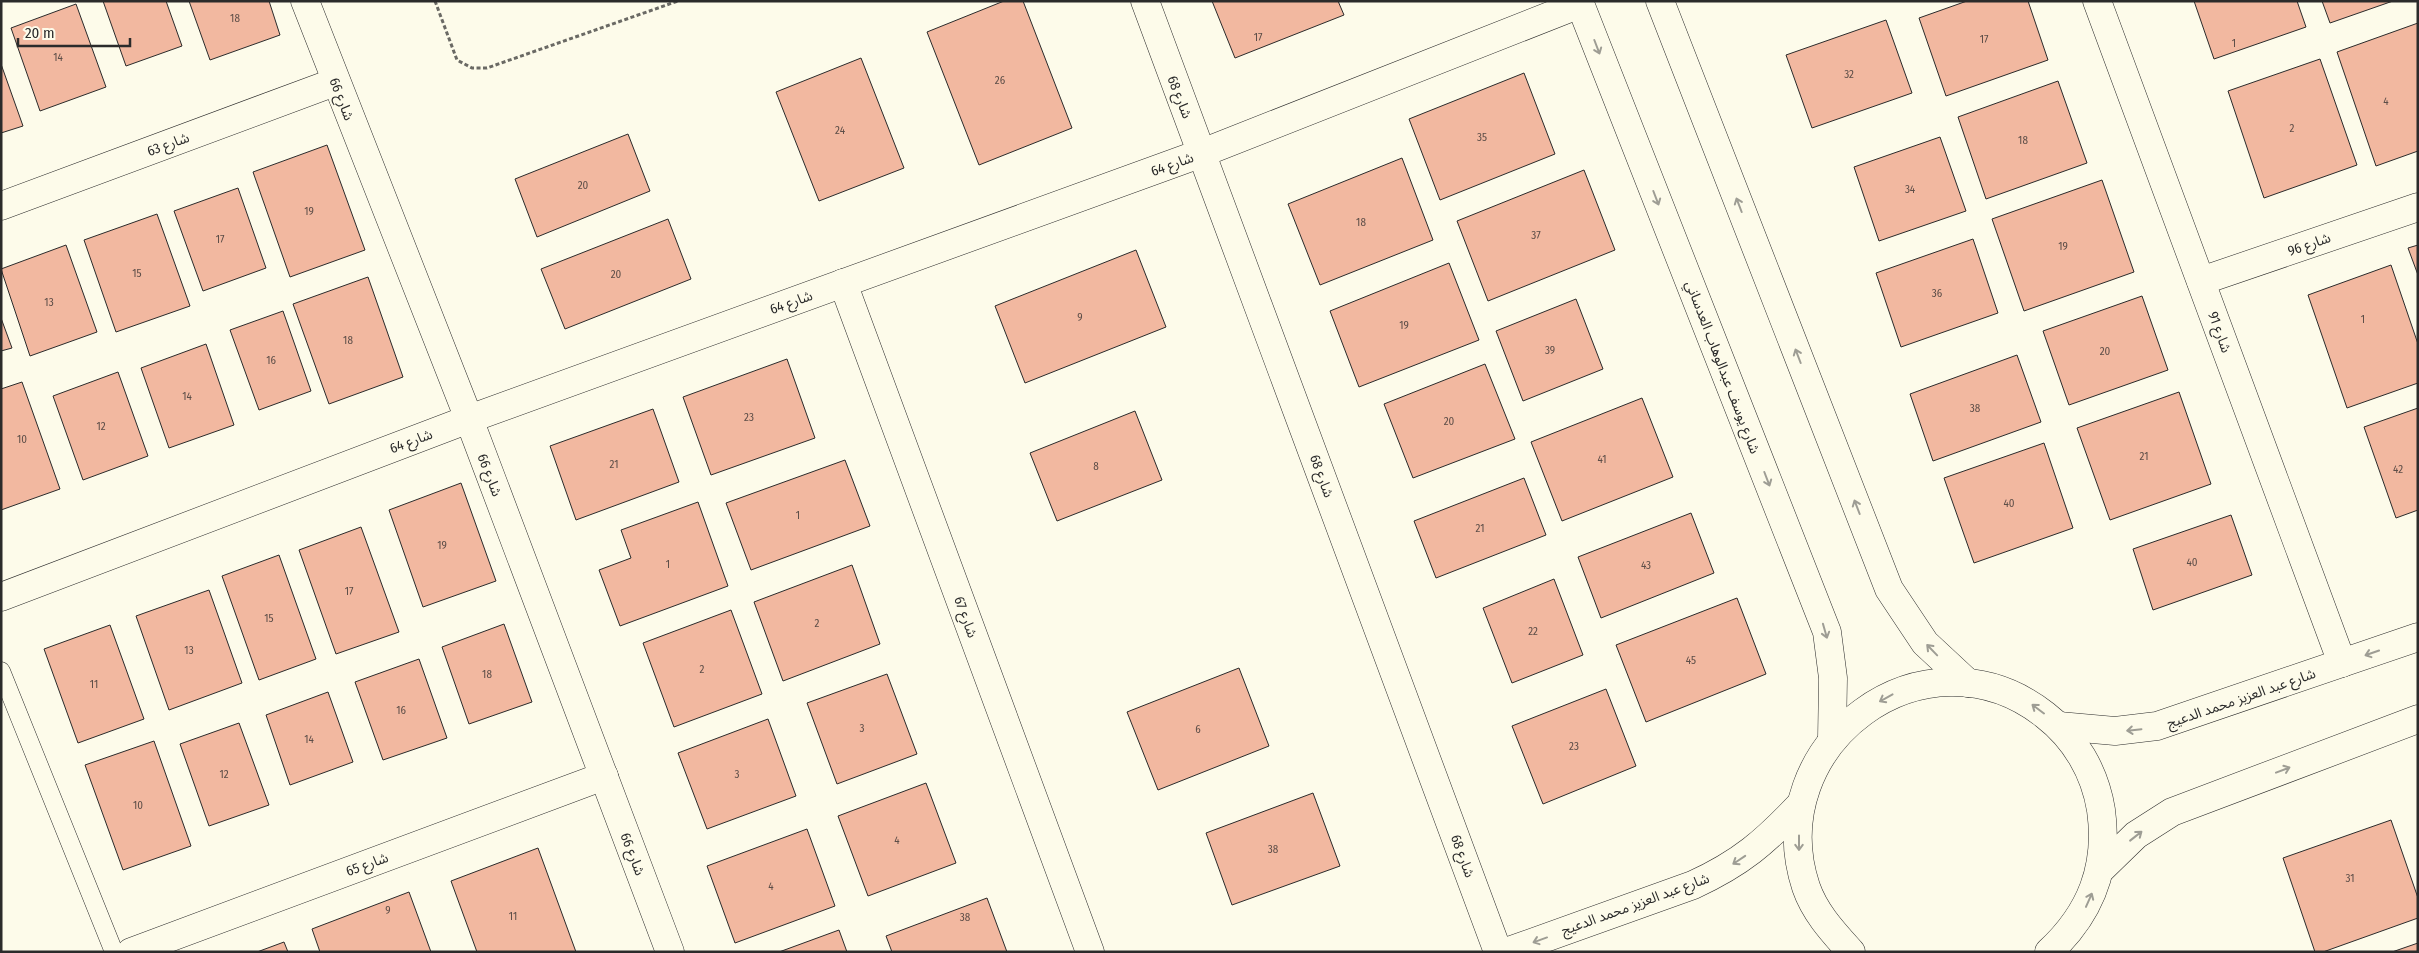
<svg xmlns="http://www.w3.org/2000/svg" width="2419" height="953" font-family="'Fira Sans Condensed','Noto Sans Arabic',sans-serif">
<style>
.building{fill:#f2b8a0;stroke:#2b2b2b}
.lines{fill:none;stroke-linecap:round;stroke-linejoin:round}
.service-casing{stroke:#2b2b2b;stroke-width:19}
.minor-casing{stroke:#2b2b2b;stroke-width:29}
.tertiary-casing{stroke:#2b2b2b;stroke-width:29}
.path{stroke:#6a6964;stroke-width:3;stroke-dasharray:4 2.5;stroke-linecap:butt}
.service{stroke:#fdfbea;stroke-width:18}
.minor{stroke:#fdfbea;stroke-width:28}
.tertiary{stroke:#fdfbea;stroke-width:28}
.oneway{stroke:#9e9d94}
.labels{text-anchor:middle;stroke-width:4;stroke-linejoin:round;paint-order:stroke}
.number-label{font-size:11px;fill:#5d4e48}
.street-label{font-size:14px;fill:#2b2b2b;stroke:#fdfbea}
</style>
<rect width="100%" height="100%" fill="#fdfbea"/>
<g class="building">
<polygon points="103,1 166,1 182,46 126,66"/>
<polygon points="189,1 269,1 280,35 210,60"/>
<polygon points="1004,1 1023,1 1072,128 979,165 927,32"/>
<polygon points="1212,1 1338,1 1344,15 1235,58"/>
<polygon points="1967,1 2028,1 2048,60 1946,96 1919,18"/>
<polygon points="2194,1 2297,1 2306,27 2214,59"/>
<polygon points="2322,1 2393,1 2330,23"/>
<polygon points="76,4 106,87 40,111 11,28"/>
<polygon points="1886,20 1912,93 1812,128 1786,55"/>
<polygon points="2418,23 2418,151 2376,166 2337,52"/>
<polygon points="861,58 904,168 819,201 776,92"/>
<polygon points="2320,59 2357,165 2264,198 2228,91"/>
<polygon points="1,64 23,126 1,133"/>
<polygon points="1524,73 1555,154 1440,200 1409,119"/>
<polygon points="2058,81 2087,163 1986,199 1958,117"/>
<polygon points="628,134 650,191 537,237 515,179"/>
<polygon points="1940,137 1966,211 1879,241 1854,167"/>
<polygon points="327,145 365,250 290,277 253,172"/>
<polygon points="1402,158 1433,240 1320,285 1288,204"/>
<polygon points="1584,170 1615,250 1488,301 1457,221"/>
<polygon points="2102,180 2134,272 2024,311 1992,219"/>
<polygon points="238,188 266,268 203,291 174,211"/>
<polygon points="157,214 190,306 116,332 84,240"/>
<polygon points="668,219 691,279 565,329 541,269"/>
<polygon points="1973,239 1998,313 1901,347 1876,273"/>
<polygon points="66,245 97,332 30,356 1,269"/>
<polygon points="2418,245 2418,275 2408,248"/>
<polygon points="1136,250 1166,327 1025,383 995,306"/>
<polygon points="1449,263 1479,340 1359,387 1330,311"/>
<polygon points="2391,265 2418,344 2418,383 2347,408 2308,295"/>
<polygon points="368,277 403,377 329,404 293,304"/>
<polygon points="2142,296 2168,370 2069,405 2043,331"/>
<polygon points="1576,299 1603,369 1523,401 1496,331"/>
<polygon points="283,311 311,391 259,410 230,330"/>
<polygon points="1,318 12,348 1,351"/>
<polygon points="206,344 234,425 169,448 141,368"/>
<polygon points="2017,355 2041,422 1933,461 1910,394"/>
<polygon points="787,359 815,438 711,475 683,397"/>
<polygon points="1485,364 1515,439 1413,478 1384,404"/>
<polygon points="118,372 148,456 83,480 53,396"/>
<polygon points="22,382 60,489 1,510 1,389"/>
<polygon points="2179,392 2211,484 2110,520 2077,428"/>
<polygon points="1642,398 1673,477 1562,521 1531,442"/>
<polygon points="2418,408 2418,510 2396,518 2364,427"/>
<polygon points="653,409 679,482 576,520 550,446"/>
<polygon points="1135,411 1162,480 1057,521 1030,453"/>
<polygon points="2044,443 2073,528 1974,563 1944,478"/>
<polygon points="845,460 870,526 751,570 726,503"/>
<polygon points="1524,478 1546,535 1436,578 1414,521"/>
<polygon points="461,483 496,581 423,607 389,510"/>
<polygon points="698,502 728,586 620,626 599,570 631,558 621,530"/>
<polygon points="1691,513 1714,573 1601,618 1578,557"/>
<polygon points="2231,515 2252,575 2153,610 2133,549"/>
<polygon points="361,527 399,632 336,654 299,550"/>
<polygon points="279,555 316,659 259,680 222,576"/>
<polygon points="852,565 880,644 783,681 754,602"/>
<polygon points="1554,579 1583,655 1512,683 1483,608"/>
<polygon points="209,590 242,683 169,710 136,616"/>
<polygon points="1737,598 1766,674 1646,722 1616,645"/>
<polygon points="731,610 762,694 674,727 643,643"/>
<polygon points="504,624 532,702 469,724 442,647"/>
<polygon points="110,625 144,719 78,743 44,649"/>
<polygon points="419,659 447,738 383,760 355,682"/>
<polygon points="1239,668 1269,746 1158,790 1127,712"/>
<polygon points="887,674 917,754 837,784 807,703"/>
<polygon points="1606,689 1636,766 1543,804 1512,726"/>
<polygon points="328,692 353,762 290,785 266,715"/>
<polygon points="768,719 796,796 707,829 678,753"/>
<polygon points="239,723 269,805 209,826 180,744"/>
<polygon points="154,741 191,846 123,870 85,765"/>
<polygon points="926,783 956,863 868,896 838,816"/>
<polygon points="1313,793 1340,866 1232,905 1206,833"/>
<polygon points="2391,820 2418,898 2418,918 2323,952 2315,952 2283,858"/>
<polygon points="807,829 835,906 735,943 707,866"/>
<polygon points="538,848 576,952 477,952 451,881"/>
<polygon points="409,892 431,952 320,952 312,929"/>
<polygon points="987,898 1007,952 892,952 886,936"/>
<polygon points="839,930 847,952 779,952"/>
<polygon points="284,942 288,952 257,952"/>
<polygon points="2418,943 2418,952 2392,952"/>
</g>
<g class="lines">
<defs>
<polyline id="service" points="1,671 114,952"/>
<g id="minor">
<polyline points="305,1 469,419 670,952"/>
<polyline points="1145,1 1498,952"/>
<polyline points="2097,1 2342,663"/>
<polyline points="1,206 335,82"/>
<polyline points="2201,281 2418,207"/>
<polyline points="843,283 1090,952"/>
<polyline points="1,597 469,419 1202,153 1580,4"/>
<polyline points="131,952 604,776"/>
</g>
<g id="tertiary">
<polyline points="1579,1 1827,632 1833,678 1832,739"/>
<polyline points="1660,1 1889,589 1925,643 1968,683"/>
<polyline points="2059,726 2115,731 2157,726 2418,637"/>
<polyline points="2100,870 2136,835 2172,812 2418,719"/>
<path d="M1506,952L1693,885C1741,863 1765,842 1801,804"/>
<path d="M1851,952C1833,932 1815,913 1806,887C1759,744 1925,621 2045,715C2075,738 2095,772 2101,810C2109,867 2091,913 2049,952"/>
</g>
</defs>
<use href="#service" class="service-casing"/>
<use href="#minor" class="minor-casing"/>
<use href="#tertiary" class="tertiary-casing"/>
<polyline class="path" points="435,1 457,60 472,68 487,68 678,1"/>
<use href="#service" class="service"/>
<use href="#minor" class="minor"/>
<use href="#tertiary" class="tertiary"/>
</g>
<defs><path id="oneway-shaft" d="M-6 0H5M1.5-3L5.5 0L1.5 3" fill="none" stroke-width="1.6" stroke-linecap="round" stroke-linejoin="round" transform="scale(1.25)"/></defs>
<g class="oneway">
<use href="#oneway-shaft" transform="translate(1597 47) rotate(69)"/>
<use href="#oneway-shaft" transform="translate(1656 198) rotate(69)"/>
<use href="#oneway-shaft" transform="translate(1739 205) rotate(-111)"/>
<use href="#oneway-shaft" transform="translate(1798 356) rotate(-111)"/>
<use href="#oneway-shaft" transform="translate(1767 479) rotate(69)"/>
<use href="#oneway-shaft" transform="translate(1857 507) rotate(-111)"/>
<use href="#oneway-shaft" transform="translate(1825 631) rotate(74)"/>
<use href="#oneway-shaft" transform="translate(1932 650) rotate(-134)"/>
<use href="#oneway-shaft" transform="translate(2372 653) rotate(161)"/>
<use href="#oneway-shaft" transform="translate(1886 698) rotate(151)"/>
<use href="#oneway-shaft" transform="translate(2038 709) rotate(-143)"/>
<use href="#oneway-shaft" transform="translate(2134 730) rotate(174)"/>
<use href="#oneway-shaft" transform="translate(2283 770) rotate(-21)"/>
<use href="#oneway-shaft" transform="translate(2136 836) rotate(-38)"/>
<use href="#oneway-shaft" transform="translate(1799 843) rotate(90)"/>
<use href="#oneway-shaft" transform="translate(1739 860) rotate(146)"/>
<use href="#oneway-shaft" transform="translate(2089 900) rotate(-66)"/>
<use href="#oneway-shaft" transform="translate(1540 940) rotate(160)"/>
</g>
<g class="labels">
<g class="number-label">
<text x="235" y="22">18</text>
<text x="1258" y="41">17</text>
<text x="1984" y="43">17</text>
<text x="2234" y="47">1</text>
<text x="58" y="61">14</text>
<text x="1849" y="78">32</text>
<text x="1000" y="84">26</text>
<text x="2386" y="105">4</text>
<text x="2292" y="132">2</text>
<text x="840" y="134">24</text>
<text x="1482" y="141">35</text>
<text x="2023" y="144">18</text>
<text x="583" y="189">20</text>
<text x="1910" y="193">34</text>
<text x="309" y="215">19</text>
<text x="1361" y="226">18</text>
<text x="1536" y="239">37</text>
<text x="220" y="243">17</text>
<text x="2063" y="250">19</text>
<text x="137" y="277">15</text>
<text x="616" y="278">20</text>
<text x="1937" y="297">36</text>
<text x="49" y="306">13</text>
<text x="1080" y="321">9</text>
<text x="2363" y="323">1</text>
<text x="1404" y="329">19</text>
<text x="348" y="344">18</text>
<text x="1550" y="354">39</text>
<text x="2105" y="355">20</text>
<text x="271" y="364">16</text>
<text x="187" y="400">14</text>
<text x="1975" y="412">38</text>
<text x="749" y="421">23</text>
<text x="1449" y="425">20</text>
<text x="101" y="430">12</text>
<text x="22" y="443">10</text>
<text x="2144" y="460">21</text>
<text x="1602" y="463">41</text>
<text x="614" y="468">21</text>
<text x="1096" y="470">8</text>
<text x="2398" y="473">42</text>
<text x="2009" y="507">40</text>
<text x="798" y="519">1</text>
<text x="1480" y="532">21</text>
<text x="442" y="549">19</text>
<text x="2192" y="566">40</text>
<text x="668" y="568">1</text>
<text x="1646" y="569">43</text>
<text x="349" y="595">17</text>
<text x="269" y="622">15</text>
<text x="817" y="627">2</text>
<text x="1533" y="635">22</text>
<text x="189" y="654">13</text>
<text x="1691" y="664">45</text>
<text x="702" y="673">2</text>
<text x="487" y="678">18</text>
<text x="94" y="688">11</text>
<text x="401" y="714">16</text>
<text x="862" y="732">3</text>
<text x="1198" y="733">6</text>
<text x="309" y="743">14</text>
<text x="1574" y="750">23</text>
<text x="224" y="778">12</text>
<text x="737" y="778">3</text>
<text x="138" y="809">10</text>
<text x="897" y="844">4</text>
<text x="1273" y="853">38</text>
<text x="2350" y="882">31</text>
<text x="771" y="890">4</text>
<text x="388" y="914">9</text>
<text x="513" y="920">11</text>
<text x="965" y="921">38</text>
</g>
<g class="street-label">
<text transform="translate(1180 97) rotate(69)" y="5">شارع 68</text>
<text transform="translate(342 99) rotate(69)" y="5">شارع 66</text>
<text transform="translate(168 144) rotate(-20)" y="5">شارع 63</text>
<text transform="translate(1172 164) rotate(-20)" y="5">شارع 64</text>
<text transform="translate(2309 244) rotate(-19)" y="5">شارع 96</text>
<text transform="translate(791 302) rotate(-20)" y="5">شارع 64</text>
<text transform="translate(2220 332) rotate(70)" y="5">شارع 91</text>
<text transform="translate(1723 367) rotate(69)" y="5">شارع يوسف عبدالوهاب العدساني</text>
<text transform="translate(411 441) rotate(-21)" y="5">شارع 64</text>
<text transform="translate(490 475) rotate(69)" y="5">شارع 66</text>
<text transform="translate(1322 476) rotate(70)" y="5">شارع 68</text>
<text transform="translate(966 617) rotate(70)" y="5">شارع 67</text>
<text transform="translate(2241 698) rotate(-19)" y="5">شارع عبد العزيز محمد الدعيج</text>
<text transform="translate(633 854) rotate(69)" y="5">شارع 66</text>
<text transform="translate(1463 856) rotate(70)" y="5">شارع 68</text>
<text transform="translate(367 864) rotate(-20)" y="5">شارع 65</text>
<text transform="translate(1635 904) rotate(-20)" y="5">شارع عبد العزيز محمد الدعيج</text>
</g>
</g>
<rect width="2419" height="953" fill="none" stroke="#2b2b2b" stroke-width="5"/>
<path d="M18 38v8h112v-8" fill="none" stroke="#2b2b2b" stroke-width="2.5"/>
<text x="25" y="38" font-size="15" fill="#2b2b2b" stroke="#fdfbea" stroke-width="4" paint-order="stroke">20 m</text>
</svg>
